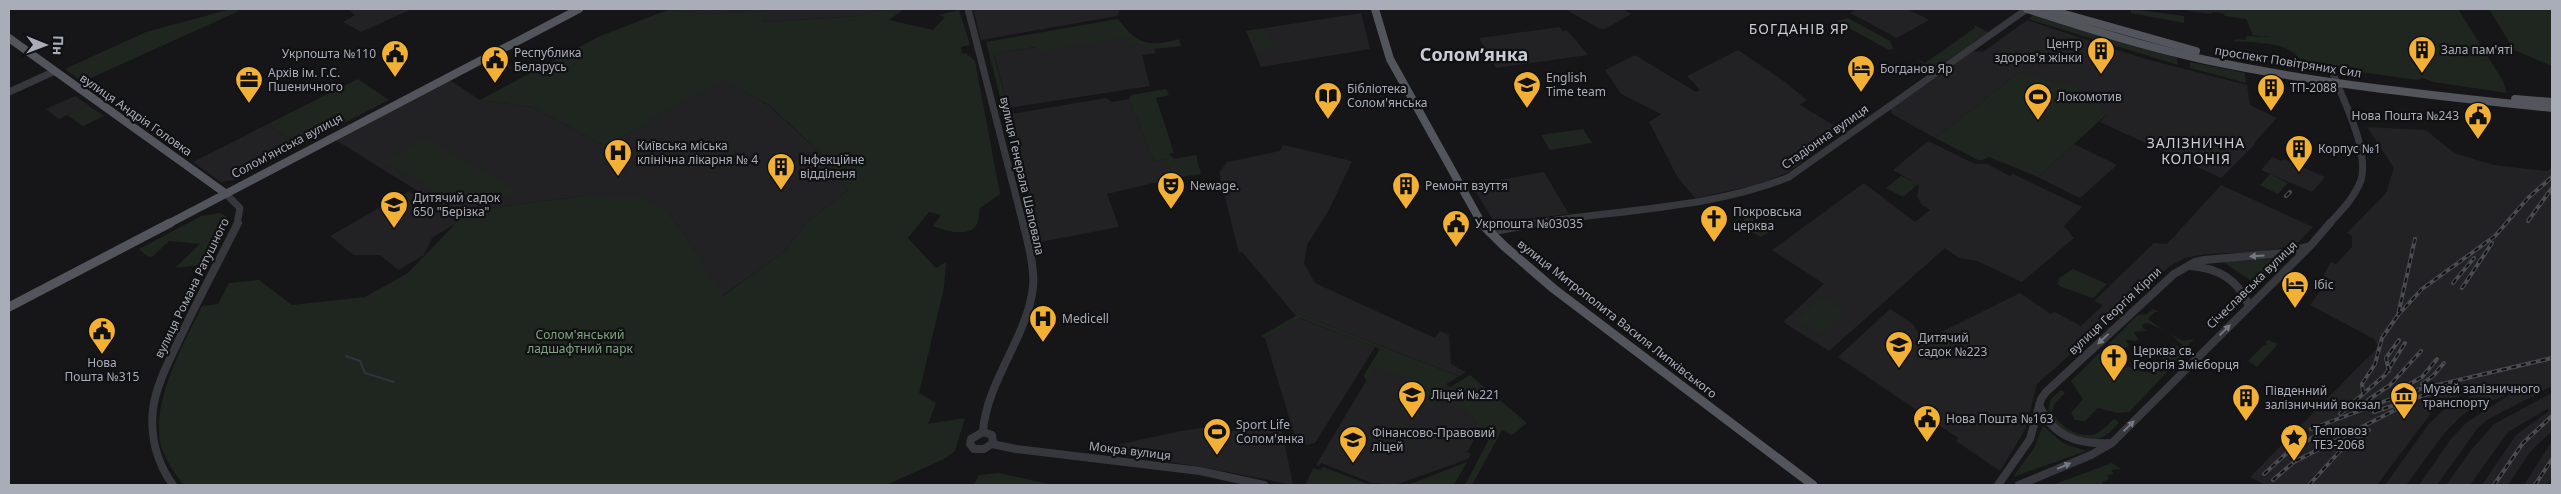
<svg xmlns="http://www.w3.org/2000/svg" width="2561" height="494" font-family="'Noto Sans',sans-serif">
<style>
.built{fill:#222225}
.green{fill:#1e261f}
.lines{fill:none;stroke-linecap:round;stroke-linejoin:round}
.stream{stroke:#2c353c;stroke-width:2}
.minor-far1{stroke:#37383d;stroke-width:7}
.minor{stroke:#37383d;stroke-width:8}
.major-far1{stroke:#53555c;stroke-width:8}
.major{stroke:#53555c;stroke-width:9}
.rail-casing{stroke:#4a4c52;stroke-width:4}
.rail{stroke:#111113;stroke-width:2;stroke-dasharray:5;stroke-linecap:butt}
.oneway{fill:#757881}
.labels{text-anchor:middle;stroke-width:4.5;stroke-linejoin:round;paint-order:stroke}
.poi-label{font-size:12px;fill:#a8adb8;stroke:#111113;text-anchor:start}
.street-label{font-size:12px;fill:#a8adb8;stroke:#111113}
.park-label{font-size:12px;fill:#7fa381;stroke:#111113}
.neighbourhood-label{font-size:14px;letter-spacing:1px;fill:#c9ccd4;stroke:#111113}
.district-label{font-size:18px;font-weight:bold;fill:#c9ccd4;stroke:#111113}
</style>
<rect width="100%" height="100%" fill="#161618"/>
<g class="built">
<polygon points="347,9 412,9 361,32 343,22 355,15"/>
<polygon points="883,9 858,16 770,22 762,21 767,11 704,14 668,10"/>
<polygon points="973,9 1120,9 1117,16 981,40"/>
<polygon points="1565,9 1623,9 1631,14 1605,29 1598,28"/>
<polygon points="1858,9 1907,9 1929,20 1897,38 1850,13"/>
<polygon points="1361,13 1370,49 1261,67 1246,31"/>
<polygon points="2027,20 2142,58 2247,85 2250,105 2277,118 2254,143 2255,144 2221,178 2100,122 2107,114 2020,72 1935,138 1892,114 1890,109 1896,102 1927,84 1973,51 1983,52"/>
<polygon points="1560,27 1562,31 1567,30 1588,55 1496,68 1479,38"/>
<polygon points="1128,34 1131,38 1153,45 1156,53 1142,55 1150,86 1008,108 994,53"/>
<polygon points="1738,50 1785,82 1807,100 1800,105 1840,129 1809,150 1813,154 1787,173 1757,185 1695,198 1678,178 1649,122 1661,114 1621,94 1605,70 1635,55 1696,92 1700,90 1687,76"/>
<polygon points="723,78 768,105 832,164 848,190 807,222 785,251 722,296 687,238 668,213 584,196 453,213 334,139 448,79 480,100 533,107 605,146"/>
<polygon points="75,96 104,116 83,126 67,115 59,119 46,109"/>
<polygon points="1106,98 1112,102 1129,99 1154,161 1165,159 1174,178 1107,194 1119,227 1040,242 1005,115"/>
<polygon points="268,124 299,146 234,180 221,182 193,162"/>
<polygon points="2367,127 2426,130 2454,153 2494,165 2547,171 2552,167 2552,386 2487,420 2477,429 2437,485 2419,485 2451,439 2466,423 2512,393 2472,408 2459,418 2443,435 2406,485 2385,485 2428,425 2441,412 2455,403 2493,386 2491,384 2467,392 2435,408 2377,485 2265,485 2250,477 2378,347 2374,339 2310,305 2329,279 2323,276 2331,262 2336,264 2352,247 2352,236 2347,233 2386,193 2394,168"/>
<polygon points="1928,141 1975,164 1987,164 2010,176 2013,174 2082,207 2064,226 2074,238 2022,282 1977,261 1959,258 1945,248 1829,351 1783,322 1824,284 1772,250 1864,183 1915,222 1930,210 1922,205 1917,197 1919,185 1893,170"/>
<polygon points="2074,144 2117,165 2080,198 2038,177"/>
<polygon points="1283,145 1352,161 1329,210 1307,245 1304,263 1315,283 1435,338 1440,331 1449,335 1451,364 1462,370 1459,376 1299,314 1296,316 1242,252 1239,253 1219,173 1227,162 1280,151"/>
<polygon points="2272,157 2282,161 2284,159 2325,177 2312,192 2261,170"/>
<polygon points="1544,172 1569,214 1501,222 1493,220 1472,185"/>
<polygon points="2221,185 2313,227 2300,241 2292,246 2258,252 2206,254 2185,258 2170,266 2037,384 2026,428 2000,471 1956,441 1958,438 1838,357 1890,309 1913,324 1921,337 1927,339 2020,293 2051,314 2055,312 2081,326 2103,305 2094,301 2154,243 2167,244"/>
<polygon points="409,191 458,222 432,238 424,255 398,270 380,255 354,255 330,236"/>
<polygon points="1299,318 1375,347 1315,443 1306,445 1296,440 1265,338"/>
<polygon points="1384,351 1429,371 1464,398 1478,421 1469,438 1474,440 1467,452 1471,454 1468,459 1395,485 1372,483 1321,463 1319,466 1316,465"/>
<polygon points="2552,393 2552,431 2530,452 2508,485 2482,485 2516,435 2549,411 2547,409 2508,432 2470,485 2446,485 2472,449 2494,424"/>
<polygon points="1222,425 1224,432 1281,425 1293,485 1202,467 1088,451 1181,431"/>
<polygon points="2552,441 2552,477 2547,485 2524,485"/>
</g>
<g class="green">
<polygon points="231,9 239,11 82,82 65,69 146,32"/>
<path d="M883,9H904L889,20L933,30L945,17L938,15L959,10L970,45L961,47L962,54L966,53L975,61L1000,194L980,208C979,213 979,220 977,224C969,239 944,230 933,226L941,215L929,212L908,238L936,268L946,262L944,288L919,393L936,403L928,424L965,418L955,451L944,459L886,485H184C176,476 168,463 163,452C146,410 184,343 202,306L218,304L229,283L259,280L292,305L365,297L408,273L456,223L453,213L584,196L643,198L668,213L687,238L723,296L785,251L807,222L848,190L832,164L769,105L723,79L605,146L533,107L480,100L600,36L668,10L704,14L768,11L762,21L770,22L858,16Z"/>
<polygon points="2131,9 2184,16 2184,23 2131,13"/>
<path d="M2175,9H2458L2503,81L2507,93L2433,82L2423,78L2417,80L2311,65L2310,63L2301,62C2293,41 2252,43 2234,41L2236,39L2245,40L2247,36L2271,37L2253,35L2246,19L2225,16L2223,13L2212,12V14Z"/>
<polygon points="2489,9 2552,9 2552,66 2514,50"/>
<polygon points="2034,15 2177,58 2178,65 2028,19"/>
<polygon points="1848,18 1890,41 1893,49 1889,50 1836,21"/>
<path d="M1118,19C1137,44 1148,48 1179,39L1181,46L1146,50L1143,44L1129,45L1125,38L1036,52L1035,47L996,53L994,56L1007,104H1002L986,42Z"/>
<polygon points="1974,25 1988,32 1933,71 1915,58 1925,63 1975,28"/>
<polygon points="1264,28 1274,49 1256,52 1246,31"/>
<polygon points="2190,62 2245,73 2246,83 2190,68"/>
<path d="M2020,72C2053,86 2086,78 2107,114L2038,177L1989,157L1983,160H1978L1935,138Z"/>
<polygon points="358,79 389,100 299,146 268,124"/>
<polygon points="1166,89 1169,95 1156,98 1174,153 1169,154 1174,159 1196,155 1201,174 1174,178 1165,159 1154,161 1129,99 1131,95"/>
<polygon points="88,106 103,116 83,126 68,115"/>
<polygon points="1583,129 1592,143 1550,150 1541,135"/>
<polygon points="426,138 521,193 455,203 384,161"/>
<polygon points="2270,174 2288,183 2278,194 2260,185"/>
<polygon points="1901,176 1918,184 1903,197 1886,188"/>
<polygon points="220,213 227,217 225,228 201,265 175,268 200,244 169,241 152,257 147,256 139,249 201,216"/>
<polygon points="1745,213 1771,231 1761,237 1743,227"/>
<polygon points="2285,258 2259,286 2223,262"/>
<polygon points="2073,269 2107,284 2093,298 2061,287 2058,284 2059,278"/>
<polygon points="1821,297 1845,310 1822,334 1798,320"/>
<path d="M2153,309L2160,312H2155L2148,319L2163,330L2148,323L2143,324L2142,327L2146,331L2134,332L2138,339L2136,341L2126,340L2129,347L2118,349L2120,356H2111L2109,361C2127,363 2140,375 2157,372L2154,364L2155,362L2166,363L2161,355L2163,354L2172,355L2175,353L2170,347L2172,345L2180,347L2183,345L2170,334L2183,341L2194,339L2188,345L2189,349L2129,412L2117,413L2098,408L2085,421L2075,420L2071,413L2083,399L2071,381L2138,315L2147,314Z"/>
<polygon points="1299,314 1458,376 1462,370 1466,372 1443,386 1432,407 1400,395 1411,376 1409,374 1406,378 1375,367 1367,380 1365,379 1364,375 1380,349 1300,318 1265,338 1261,336"/>
<polygon points="2268,340 2278,344 2257,367 2248,361 2264,345 2267,345 2265,343"/>
<polygon points="1470,375 1527,423 1512,435 1502,430 1472,485 1465,485 1489,439 1485,434 1474,429 1478,421 1443,396 1447,389"/>
<path d="M2061,390L2065,393L2055,403L2052,411C2059,426 2078,439 2095,434C2103,431 2108,424 2114,419L2119,422C2114,428 2108,435 2101,438C2080,444 2055,430 2048,410L2051,399Z"/>
<polygon points="1397,421 1418,429 1410,444 1389,435"/>
<polygon points="2043,426 2063,443 2086,451 2013,477 2034,448"/>
<polygon points="1467,462 1454,485 1408,485"/>
<polygon points="2112,463 2121,469 2111,470 2114,474 2107,475 2109,479 2102,482 2103,485 2052,485"/>
<polygon points="1323,467 1371,485 1306,484 1313,468 1321,470"/>
<polygon points="999,473 1053,485 974,485 979,475"/>
</g>
<g class="lines">
<polyline class="stream" points="346,356 360,361 365,373 394,382"/>
<g class="minor-far1">
<polyline points="968,9 1023,224"/>
<polyline points="9,92 53,72"/>
<polyline points="225,193 240,208 237,224"/>
<path d="M1530,224C1614,210 1711,209 1789,177L2027,9"/>
<path d="M2329,224C2341,211 2355,197 2361,180C2369,150 2345,104 2334,76"/>
</g>
<g class="minor">
<polyline points="1489,232 1538,223"/>
<path d="M2190,266C2218,268 2238,279 2249,306"/>
<path d="M2039,405C2053,436 2077,445 2110,443"/>
<path d="M983,432C986,382 1028,336 1033,287C1035,269 1028,241 1023,223"/>
<polygon points="983,432 992,435 993,443 984,449 974,449 970,444 971,439"/>
<polyline points="992,444 1016,449 1200,471 1264,485"/>
<path d="M173,485C157,463 150,436 153,409C156,386 168,363 178,342C197,301 218,263 238,223"/>
<polyline points="1998,485 2030,439 2041,399 2046,392 2174,274 2195,262 2204,260 2284,253 2306,247"/>
<polyline points="2019,485 2091,455 2112,443 2312,244 2330,223"/>
</g>
<g class="major-far1">
<polyline points="1375,9 1390,59 1482,224"/>
<path d="M2027,9C2086,28 2145,47 2206,60C2320,84 2436,96 2552,108"/>
<polyline points="2047,9 2196,51"/>
<polyline points="9,38 225,193"/>
<polyline points="2515,99 2552,102"/>
<polyline points="168,224 579,9"/>
</g>
<g class="major">
<polyline points="1481,223 1504,246 1554,289 1813,485"/>
<polyline points="9,307 170,223"/>
</g>
<defs>
<g id="rail">
<polyline points="2286,196 2290,192"/>
<polyline points="2528,221 2552,188"/>
<polyline points="2453,283 2474,258"/>
<polyline points="2462,288 2492,243"/>
<polyline points="2398,315 2422,289 2495,236 2528,198 2552,177"/>
<polyline points="2389,371 2386,358 2399,340"/>
<polyline points="2422,384 2433,376 2444,363"/>
<polyline points="2399,390 2422,377 2437,359"/>
<polyline points="2363,392 2362,384 2375,364 2382,338 2398,315 2415,239"/>
<polyline points="2368,400 2390,385 2421,351"/>
<polyline points="2374,412 2440,390"/>
<polyline points="2340,414 2385,375 2405,343"/>
<polyline points="2311,429 2412,391 2552,358"/>
<polyline points="2264,474 2287,453 2325,430"/>
<polyline points="2273,480 2294,462 2395,410"/>
<polyline points="2309,485 2340,451 2369,430"/>
<polyline points="2494,485 2523,443 2552,416"/>
<polyline points="2535,485 2552,459"/>
</g>
</defs>
<use href="#rail" class="rail-casing"/>
<use href="#rail" class="rail"/>
</g>
<defs><path id="oneway-solid" d="M-6-.8H1V-3.2L6.5 0L1 3.2V.8H-6Z" transform="scale(1.25)"/></defs>
<g class="oneway">
<use href="#oneway-solid" transform="translate(2257 256) rotate(176)"/>
<use href="#oneway-solid" transform="translate(2225 330) rotate(-44)"/>
<use href="#oneway-solid" transform="translate(2103 339) rotate(137)"/>
<use href="#oneway-solid" transform="translate(2129 426) rotate(-44)"/>
<use href="#oneway-solid" transform="translate(2064 466) rotate(-23)"/>
</g>
<defs>
<symbol id="building-pin" viewBox="-11 -11 22 30"><path d="M0 17L-7.5 6A9.5 9.5 0 1 1 7.5 6Z" fill="#f2b134" stroke="#111113"/><path d="M-4-6H4V6H1V3H-1V6H-4ZM-2.5-4.3h1.7v1.8h-1.7ZM.8-4.3h1.7v1.8H.8ZM-2.5-1h1.7V.8h-1.7ZM.8-1h1.7V.8H.8Z" fill="#111"/></symbol>
<symbol id="civic-pin" viewBox="-11 -11 22 30"><path d="M0 17L-7.5 6A9.5 9.5 0 1 1 7.5 6Z" fill="#f2b134" stroke="#111113"/><path d="M-.6-6.5H3V-4.5H.6V-3L4-1V1h2V6H-6V1h2V-1L-.6-3ZM-1.2 2.5V6h2.4V2.5Z" fill="#111"/></symbol>
<symbol id="hotel-pin" viewBox="-11 -11 22 30"><path d="M0 17L-7.5 6A9.5 9.5 0 1 1 7.5 6Z" fill="#f2b134" stroke="#111113"/><path d="M-6-4.5h1.5V1H6V5H4.5V3h-9V5H-6ZM-4 0a1.8 1.8 0 1 1 3.6 0ZM.5 0V-2.5h3Q6-2.5 6 0Z" fill="#111"/></symbol>
<symbol id="office-pin" viewBox="-11 -11 22 30"><path d="M0 17L-7.5 6A9.5 9.5 0 1 1 7.5 6Z" fill="#f2b134" stroke="#111113"/><path d="M-6-3h4V-5.5h4V-3h4V5H-6ZM-1-4.5V-3h2v-1.5ZM-6 0V1H6V0Z" fill="#111"/></symbol>
<symbol id="school-pin" viewBox="-11 -11 22 30"><path d="M0 17L-7.5 6A9.5 9.5 0 1 1 7.5 6Z" fill="#f2b134" stroke="#111113"/><path d="M0-5L7-2L0 1L-7-2ZM-4 1L0 2.5L4 1V4Q0 6-4 4Z" fill="#111"/></symbol>
<symbol id="library-pin" viewBox="-11 -11 22 30"><path d="M0 17L-7.5 6A9.5 9.5 0 1 1 7.5 6Z" fill="#f2b134" stroke="#111113"/><path d="M-6-4Q-3-5.5-.7-3.5V5Q-3 3-6 4ZM6-4Q3-5.5 .7-3.5V5Q3 3 6 4Z" fill="#111"/></symbol>
<symbol id="stadium-pin" viewBox="-11 -11 22 30"><path d="M0 17L-7.5 6A9.5 9.5 0 1 1 7.5 6Z" fill="#f2b134" stroke="#111113"/><path d="M0-5a6.5 5 0 1 0 0 10a6.5 5 0 1 0 0-10ZM-3.5-1.8h7v3.6h-7Z" fill="#111"/></symbol>
<symbol id="hospital-pin" viewBox="-11 -11 22 30"><path d="M0 17L-7.5 6A9.5 9.5 0 1 1 7.5 6Z" fill="#f2b134" stroke="#111113"/><path d="M-5-5h3v3.5h4V-5h3V5h-3V1.5h-4V5h-3Z" fill="#111"/></symbol>
<symbol id="theatre-pin" viewBox="-11 -11 22 30"><path d="M0 17L-7.5 6A9.5 9.5 0 1 1 7.5 6Z" fill="#f2b134" stroke="#111113"/><path d="M-5-5.5Q0-4 5-5.5V0Q5 5 0 6Q-5 5-5 0ZM-3.3-2.5H-1v1.5H-3.3ZM1-2.5H3.3v1.5H1ZM-2.8 1Q0 5.5 2.8 1Z" fill="#111"/></symbol>
<symbol id="church-pin" viewBox="-11 -11 22 30"><path d="M0 17L-7.5 6A9.5 9.5 0 1 1 7.5 6Z" fill="#f2b134" stroke="#111113"/><path d="M-1.2-6h2.4v3.5h3.3v2.4h-3.3V6h-2.4V-.1h-3.3v-2.4h3.3Z" fill="#111"/></symbol>
<symbol id="museum-pin" viewBox="-11 -11 22 30"><path d="M0 17L-7.5 6A9.5 9.5 0 1 1 7.5 6Z" fill="#f2b134" stroke="#111113"/><path d="M0-6L6-3V-2H-6V-3ZM-5-1h2V3h-2ZM-1-1h2V3h-2ZM3-1h2V3H3ZM-6 4H6V6H-6Z" fill="#111"/></symbol>
<symbol id="sight-pin" viewBox="-11 -11 22 30"><path d="M0 17L-7.5 6A9.5 9.5 0 1 1 7.5 6Z" fill="#f2b134" stroke="#111113"/><path d="M0-6L1.8-2.2L6-1.7L2.9 1.2L3.7 5.4L0 3.3L-3.7 5.4L-2.9 1.2L-6-1.7L-1.8-2.2Z" fill="#111"/></symbol>
</defs>
<g fill-rule="evenodd">
<use href="#building-pin" x="2406" y="34" width="32" height="43"/>
<use href="#building-pin" x="2085" y="35" width="32" height="43"/>
<use href="#civic-pin" x="379" y="38" width="32" height="43"/>
<use href="#civic-pin" x="479" y="44" width="32" height="43"/>
<use href="#hotel-pin" x="1845" y="53" width="32" height="43"/>
<use href="#office-pin" x="233" y="64" width="32" height="43"/>
<use href="#school-pin" x="1511" y="69" width="32" height="43"/>
<use href="#building-pin" x="2255" y="72" width="32" height="43"/>
<use href="#library-pin" x="1312" y="80" width="32" height="43"/>
<use href="#stadium-pin" x="2022" y="81" width="32" height="43"/>
<use href="#civic-pin" x="2462" y="100" width="32" height="43"/>
<use href="#building-pin" x="2283" y="133" width="32" height="43"/>
<use href="#hospital-pin" x="602" y="137" width="32" height="43"/>
<use href="#building-pin" x="765" y="151" width="32" height="43"/>
<use href="#theatre-pin" x="1155" y="170" width="32" height="43"/>
<use href="#building-pin" x="1390" y="170" width="32" height="43"/>
<use href="#school-pin" x="378" y="189" width="32" height="43"/>
<use href="#church-pin" x="1698" y="203" width="32" height="43"/>
<use href="#civic-pin" x="1440" y="208" width="32" height="43"/>
<use href="#hotel-pin" x="2279" y="269" width="32" height="43"/>
<use href="#hospital-pin" x="1027" y="303" width="32" height="43"/>
<use href="#civic-pin" x="86" y="315" width="32" height="43"/>
<use href="#school-pin" x="1883" y="329" width="32" height="43"/>
<use href="#church-pin" x="2098" y="342" width="32" height="43"/>
<use href="#school-pin" x="1396" y="379" width="32" height="43"/>
<use href="#museum-pin" x="2388" y="380" width="32" height="43"/>
<use href="#building-pin" x="2230" y="382" width="32" height="43"/>
<use href="#civic-pin" x="1911" y="403" width="32" height="43"/>
<use href="#stadium-pin" x="1201" y="416" width="32" height="43"/>
<use href="#sight-pin" x="2278" y="422" width="32" height="43"/>
<use href="#school-pin" x="1337" y="424" width="32" height="43"/>
</g>
<g class="labels">
<g class="poi-label">
<text x="2082" y="48" text-anchor="end">Центр<tspan x="2082" dy="14">здоров'я жінки</tspan></text>
<text x="2441" y="54">Зала пам'яті</text>
<text x="514" y="57">Республика<tspan x="514" dy="14">Беларусь</tspan></text>
<text x="376" y="58" text-anchor="end">Укрпошта №110</text>
<text x="1880" y="73">Богданов Яр</text>
<text x="268" y="77">Архів ім. Г.С.<tspan x="268" dy="14">Пшеничного</tspan></text>
<text x="1546" y="82">English<tspan x="1546" dy="14">Time team</tspan></text>
<text x="2290" y="92">ТП-2088</text>
<text x="1347" y="93">Бібліотека<tspan x="1347" dy="14">Солом'янська</tspan></text>
<text x="2057" y="101">Локомотив</text>
<text x="2459" y="120" text-anchor="end">Нова Пошта №243</text>
<text x="637" y="150">Київська міська<tspan x="637" dy="14">клінічна лікарня № 4</tspan></text>
<text x="2318" y="153">Корпус №1</text>
<text x="800" y="164">Інфекційне<tspan x="800" dy="14">відділеня</tspan></text>
<text x="1190" y="190">Newage.</text>
<text x="1425" y="190">Ремонт взуття</text>
<text x="413" y="202">Дитячий садок<tspan x="413" dy="14">650 "Берізка"</tspan></text>
<text x="1733" y="216">Покровська<tspan x="1733" dy="14">церква</tspan></text>
<text x="1475" y="228">Укрпошта №03035</text>
<text x="2314" y="289">Ібіс</text>
<text x="1062" y="323">Medicell</text>
<text x="1918" y="342">Дитячий<tspan x="1918" dy="14">садок №223</tspan></text>
<text x="2133" y="355">Церква св.<tspan x="2133" dy="14">Георгія Змієборця</tspan></text>
<text x="102" y="367" text-anchor="middle">Нова<tspan x="102" dy="14">Пошта №315</tspan></text>
<text x="2423" y="393">Музей залізничного<tspan x="2423" dy="14">транспорту</tspan></text>
<text x="2265" y="395">Південний<tspan x="2265" dy="14">залізничний вокзал</tspan></text>
<text x="1431" y="399">Ліцей №221</text>
<text x="1946" y="423">Нова Пошта №163</text>
<text x="1236" y="429">Sport Life<tspan x="1236" dy="14">Солом'янка</tspan></text>
<text x="2313" y="435">Тепловоз<tspan x="2313" dy="14">ТЕ3-2068</tspan></text>
<text x="1372" y="437">Фінансово-Правовий<tspan x="1372" dy="14">ліцей</tspan></text>
</g>
<g class="street-label">
<text transform="translate(2288 62) rotate(9)" y="4">проспект Повітряних Сил</text>
<text transform="translate(136 115) rotate(35)" y="4">вулиця Андрія Головка</text>
<text transform="translate(1825 137) rotate(-35)" y="4">Стадіонна вулиця</text>
<text transform="translate(287 146) rotate(-28)" y="4">Соломʼянська вулиця</text>
<text transform="translate(1022 176) rotate(77)" y="4">вулиця Генерала Шаповала</text>
<text transform="translate(2252 285) rotate(-44)" y="4">Січеславська вулиця</text>
<text transform="translate(192 288) rotate(-64)" y="4">вулиця Романа Ратушного</text>
<text transform="translate(2115 311) rotate(-43)" y="4">вулиця Георгія Кірпи</text>
<text transform="translate(1617 319) rotate(38)" y="4">вулиця Митрополита Василя Липківського</text>
<text transform="translate(1130 451) rotate(7)" y="4">Мокра вулиця</text>
</g>
<g class="park-label">
<text x="580" y="339">Солом'янський<tspan x="580" dy="14">ладшафтний парк</tspan></text>
</g>
<g class="neighbourhood-label">
<text x="1799" y="34">БОГДАНІВ ЯР</text>
<text x="2196" y="148">ЗАЛІЗНИЧНА<tspan x="2196" dy="16">КОЛОНІЯ</tspan></text>
</g>
<g class="district-label">
<text x="1474" y="61">Соломʼянка</text>
</g>
</g>
<rect width="2561" height="494" fill="none" stroke="#a8adb8" stroke-width="20"/>
<g transform="translate(45 45) rotate(91)" stroke="#111113" stroke-width="4" paint-order="stroke">
<path d="M0-4L9 19L0 12L-9 19Z" fill="#a8adb8"/>
<text y="-8" font-size="14" font-weight="bold" text-anchor="middle" fill="#a8adb8">Пн</text>
</g>
</svg>
